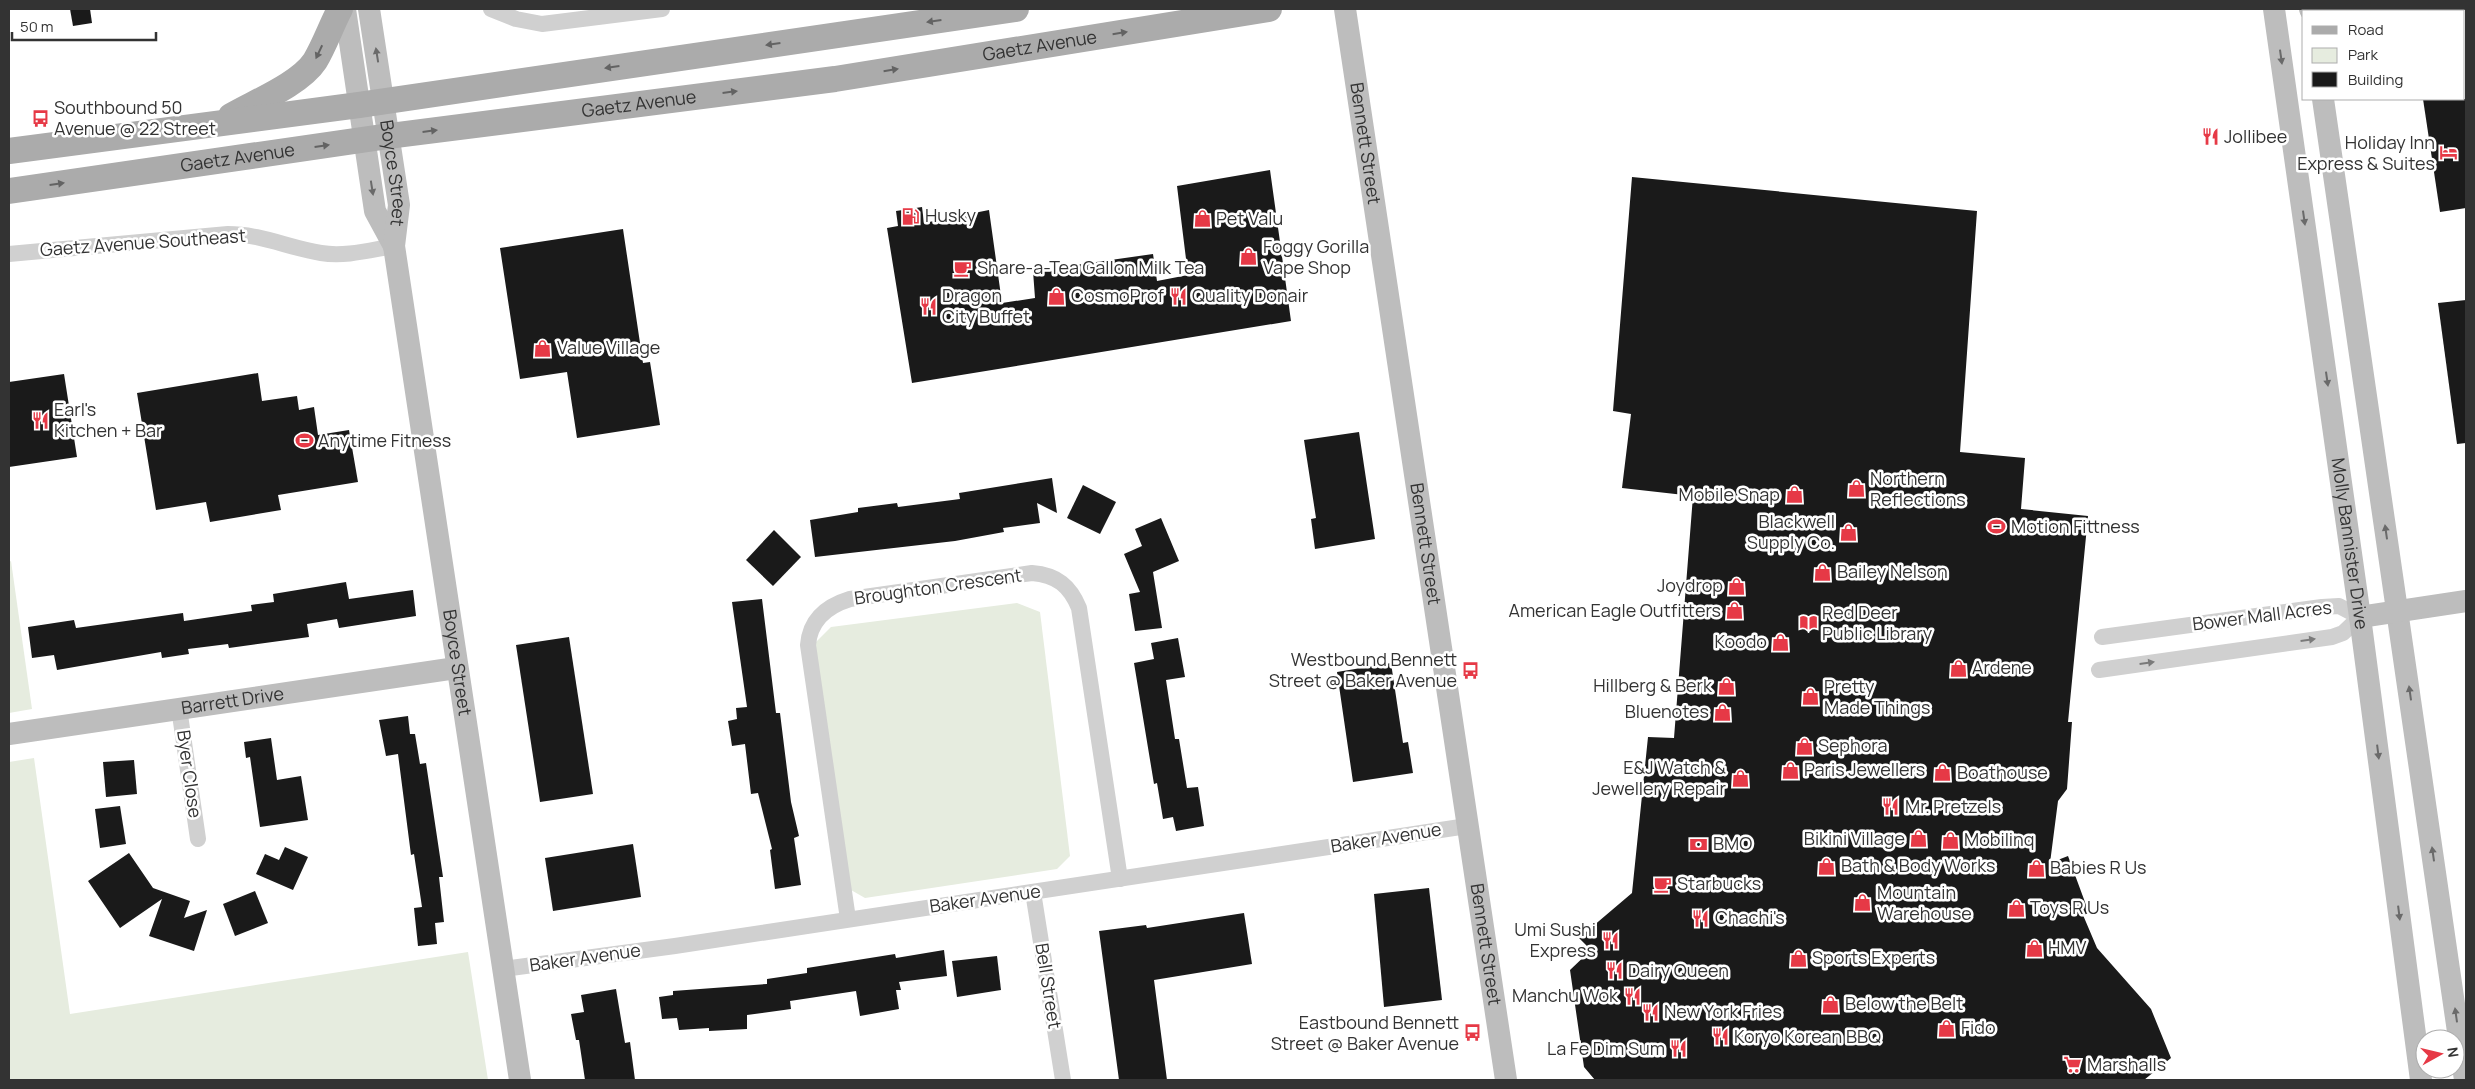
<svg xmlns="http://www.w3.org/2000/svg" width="2475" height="1089" font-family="Manrope,sans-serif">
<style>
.green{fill:#e6ecdf}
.building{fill:#1a1a1a}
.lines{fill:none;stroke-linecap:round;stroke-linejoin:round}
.street{stroke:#d0d0d0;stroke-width:16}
.secondary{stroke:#bdbdbd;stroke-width:22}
.primary{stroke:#ababab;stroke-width:26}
.oneway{fill:#636363}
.oneway2{fill:#6a6a6a}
.oneway3{fill:#7a7a7a}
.labels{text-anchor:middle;stroke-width:5;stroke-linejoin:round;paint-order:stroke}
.street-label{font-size:18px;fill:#333;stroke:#fff}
.poi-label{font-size:18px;fill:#333;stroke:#fff;text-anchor:start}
</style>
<rect width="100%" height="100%" fill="#fff"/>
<g class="green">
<polygon points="11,561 32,709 9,713 9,562"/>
<polygon points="1017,603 1040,612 1070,856 1057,869 865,898 844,886 809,649 831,627"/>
<polygon points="34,758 70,1014 468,952 488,1080 9,1080 9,762"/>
</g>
<g class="building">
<polygon points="70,9 90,9 92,23 73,26"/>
<polygon points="2423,99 2466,99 2466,208 2440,212"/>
<polygon points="1270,170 1291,321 912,383 887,228 898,226 896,211 922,207 924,223 989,210 1002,303 1035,298 1033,271 1153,254 1157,281 1188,275 1177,186"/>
<polygon points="1632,177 1977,211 1960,452 2025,458 2021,509 2088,516 2068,722 2072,722 2067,789 2058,801 2050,863 2068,856 2089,913 2083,915 2097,948 2151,1009 2171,1058 2144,1080 1595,1080 1584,1067 1570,970 1591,950 1579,938 1632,893 1648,737 1674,738 1693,496 1622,488 1631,414 1613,411"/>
<polygon points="623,229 643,363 650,362 660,425 577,438 567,372 520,379 500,248"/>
<polygon points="2466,300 2466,443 2457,444 2438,303"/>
<polygon points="258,373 262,401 297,396 299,410 314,407 318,435 349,430 358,482 278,495 281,510 210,522 206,502 156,510 137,393"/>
<polygon points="64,374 77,457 9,467 9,382"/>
<polygon points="1359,432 1375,539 1315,549 1311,519 1316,518 1304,440"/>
<polygon points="1052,478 1057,513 1037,503 1040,523 1003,528 1004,532 955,541 815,557 810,520 858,512 858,508 897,503 898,507 960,499 959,493"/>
<polygon points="1083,485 1116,502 1100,534 1067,518"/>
<polygon points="1161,518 1179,561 1153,572 1162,628 1135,631 1129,594 1140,592 1124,554 1142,546 1135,529"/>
<polygon points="774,530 801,557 773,586 746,560"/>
<polygon points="346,582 349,599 413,590 416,616 339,628 337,619 307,624 309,637 229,648 228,644 188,649 189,654 162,658 161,652 57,670 54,655 32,658 28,627 74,620 76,628 183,613 184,621 252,611 251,605 274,602 273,594"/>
<polygon points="762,599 776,713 780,713 791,802 799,836 794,838 801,885 775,889 770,850 772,849 758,793 751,794 745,744 732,746 728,721 737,719 736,708 747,707 732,602"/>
<polygon points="569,637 593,794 540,802 516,645"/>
<polygon points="1178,638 1185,677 1166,680 1175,739 1179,739 1187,788 1198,787 1204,826 1176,831 1173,817 1163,819 1157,783 1154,784 1134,663 1154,659 1151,643"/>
<polygon points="1391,663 1403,743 1408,742 1413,773 1353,782 1337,672"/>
<polygon points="408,716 410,734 415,734 420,764 426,763 443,877 439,877 444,922 435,923 437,944 418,946 414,908 422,907 414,854 411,855 398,754 386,756 379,720"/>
<polygon points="271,738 277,780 301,776 308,820 260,827 250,757 246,758 244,742"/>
<polygon points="134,760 137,794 106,797 103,762"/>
<polygon points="120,806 126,844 100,848 95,809"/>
<polygon points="633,844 641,897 553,911 545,858"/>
<polygon points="285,847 308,857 293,890 256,874 265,854 279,860"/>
<polygon points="129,853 153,888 190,901 184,918 207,910 194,951 149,936 162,899 120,928 88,881"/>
<polygon points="1429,888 1442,1000 1384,1007 1374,894"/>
<polygon points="255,891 268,923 235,936 223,904"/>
<polygon points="1244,913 1252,964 1154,980 1167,1080 1119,1080 1099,931 1146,925 1147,928"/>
<polygon points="944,950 947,976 899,982 901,990 896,990 899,1009 860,1016 856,991 790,1001 791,1009 747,1015 747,1029 709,1031 709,1028 679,1030 677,1018 662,1019 659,997 673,995 673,991 767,984 767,979 807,973 807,968 895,954 896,958"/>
<polygon points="997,956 1001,990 957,997 952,961"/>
<polygon points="616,989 625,1043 630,1042 635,1080 585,1080 579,1040 576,1040 571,1014 584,1012 581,995"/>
</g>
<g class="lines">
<g class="street">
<polyline points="491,9 516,19 542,24 662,9"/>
<path d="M9,254L228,234C261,234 289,248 321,253C345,257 370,250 394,246"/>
<polyline points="2099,670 2332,637 2343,633 2360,617 2339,606 2322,607 2102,637"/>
<polyline points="179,708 198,839"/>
<polyline points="1033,892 1063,1080"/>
<path d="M848,919L808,645C810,620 827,606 850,599L1032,573C1057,575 1070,586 1079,608L1120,879"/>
<polyline points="503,969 675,946 1467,826"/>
</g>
<g class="secondary">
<polyline points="345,9 375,211 394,246"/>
<path id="s1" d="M369,9L399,205L394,246L520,1080"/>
<path id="s2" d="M1345,9L1506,1080"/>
<path id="s3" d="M2274,9L2360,617L2421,1080"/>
<polyline points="2310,9 2311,11"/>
<polyline points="2323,99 2465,1080"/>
<polyline points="2360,617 2466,601"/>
<path id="s4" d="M9,734L456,668"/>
</g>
<g class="primary">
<path d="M231,116C255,102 300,84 315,61C325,44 331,26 340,9"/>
<polyline points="9,151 359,105 1016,9"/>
<path id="s5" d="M9,191L389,136L835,79L1269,9"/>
</g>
</g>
<defs><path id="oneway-solid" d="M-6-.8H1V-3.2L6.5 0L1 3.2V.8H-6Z" transform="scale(1.25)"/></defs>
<g class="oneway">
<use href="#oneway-solid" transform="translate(934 21) rotate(172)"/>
<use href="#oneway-solid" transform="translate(1120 33) rotate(-9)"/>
<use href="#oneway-solid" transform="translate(773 44) rotate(172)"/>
<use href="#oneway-solid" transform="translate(319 52) rotate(115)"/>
<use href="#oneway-solid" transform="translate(612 67) rotate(172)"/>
<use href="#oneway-solid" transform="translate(891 70) rotate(-9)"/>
<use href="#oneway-solid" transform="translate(730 92) rotate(-7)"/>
<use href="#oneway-solid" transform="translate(430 131) rotate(-7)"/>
<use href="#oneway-solid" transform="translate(322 146) rotate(-8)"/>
<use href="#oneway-solid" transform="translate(57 184) rotate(-8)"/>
</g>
<g class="oneway2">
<use href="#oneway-solid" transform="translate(377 55) rotate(-99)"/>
<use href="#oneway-solid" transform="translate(2281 57) rotate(82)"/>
<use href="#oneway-solid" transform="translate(372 188) rotate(81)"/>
<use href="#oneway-solid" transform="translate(2304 218) rotate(82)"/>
<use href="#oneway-solid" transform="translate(2327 379) rotate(82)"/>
<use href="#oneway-solid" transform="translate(2386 532) rotate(-98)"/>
<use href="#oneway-solid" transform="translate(2410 693) rotate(-98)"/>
<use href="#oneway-solid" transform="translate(2378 752) rotate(83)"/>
<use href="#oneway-solid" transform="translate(2433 854) rotate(-98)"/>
<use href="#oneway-solid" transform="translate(2399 913) rotate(83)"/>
<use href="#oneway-solid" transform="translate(2456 1015) rotate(-98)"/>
</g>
<g class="oneway3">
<use href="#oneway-solid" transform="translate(2308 640) rotate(-8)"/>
<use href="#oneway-solid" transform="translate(2147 663) rotate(-8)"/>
</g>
<defs>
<symbol id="bus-bare" viewBox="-9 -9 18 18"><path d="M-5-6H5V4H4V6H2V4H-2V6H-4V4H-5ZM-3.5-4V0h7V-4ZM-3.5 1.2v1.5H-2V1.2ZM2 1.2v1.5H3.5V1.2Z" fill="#e63946" stroke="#fff" stroke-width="2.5" paint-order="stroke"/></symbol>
<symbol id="restaurant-bare" viewBox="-9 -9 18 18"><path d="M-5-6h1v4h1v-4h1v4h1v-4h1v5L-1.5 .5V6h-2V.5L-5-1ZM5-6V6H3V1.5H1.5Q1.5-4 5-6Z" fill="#e63946" stroke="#fff" stroke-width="2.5" paint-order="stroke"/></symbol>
<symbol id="hotel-bare" viewBox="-9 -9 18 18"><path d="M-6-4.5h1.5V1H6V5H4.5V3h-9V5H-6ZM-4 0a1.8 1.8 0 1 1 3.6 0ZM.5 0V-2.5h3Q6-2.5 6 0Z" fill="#e63946" stroke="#fff" stroke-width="2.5" paint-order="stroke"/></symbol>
<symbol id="fuel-bare" viewBox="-9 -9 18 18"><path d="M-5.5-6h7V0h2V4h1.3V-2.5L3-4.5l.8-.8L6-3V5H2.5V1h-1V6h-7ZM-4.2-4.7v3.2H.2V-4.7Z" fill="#e63946" stroke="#fff" stroke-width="2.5" paint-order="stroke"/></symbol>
<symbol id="shop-bare" viewBox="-9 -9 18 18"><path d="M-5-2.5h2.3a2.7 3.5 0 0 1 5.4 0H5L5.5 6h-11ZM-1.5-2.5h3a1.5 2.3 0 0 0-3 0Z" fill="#e63946" stroke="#fff" stroke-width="2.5" paint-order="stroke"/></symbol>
<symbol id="cafe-bare" viewBox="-9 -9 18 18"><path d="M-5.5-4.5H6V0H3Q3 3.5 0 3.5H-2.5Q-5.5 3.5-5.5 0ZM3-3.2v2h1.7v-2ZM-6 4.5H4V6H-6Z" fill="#e63946" stroke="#fff" stroke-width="2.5" paint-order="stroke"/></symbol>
<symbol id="stadium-bare" viewBox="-9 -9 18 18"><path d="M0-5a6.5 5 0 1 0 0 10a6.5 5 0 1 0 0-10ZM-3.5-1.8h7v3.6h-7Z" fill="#e63946" stroke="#fff" stroke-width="2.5" paint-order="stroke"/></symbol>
<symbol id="library-bare" viewBox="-9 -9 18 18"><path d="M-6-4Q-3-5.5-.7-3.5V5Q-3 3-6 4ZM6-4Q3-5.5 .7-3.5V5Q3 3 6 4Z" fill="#e63946" stroke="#fff" stroke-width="2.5" paint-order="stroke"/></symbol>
<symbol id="bank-bare" viewBox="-9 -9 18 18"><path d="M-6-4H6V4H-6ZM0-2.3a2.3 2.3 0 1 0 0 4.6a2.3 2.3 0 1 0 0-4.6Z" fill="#e63946" stroke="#fff" stroke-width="2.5" paint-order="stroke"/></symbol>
<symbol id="supermarket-bare" viewBox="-9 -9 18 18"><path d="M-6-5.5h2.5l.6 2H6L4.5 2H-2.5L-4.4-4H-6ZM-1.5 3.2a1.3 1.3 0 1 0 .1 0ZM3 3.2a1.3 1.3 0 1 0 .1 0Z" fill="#e63946" stroke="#fff" stroke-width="2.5" paint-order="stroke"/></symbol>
</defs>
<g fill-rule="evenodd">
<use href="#bus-bare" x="28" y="106" width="25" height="25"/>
<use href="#restaurant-bare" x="2198" y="124" width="25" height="25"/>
<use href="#hotel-bare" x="2436" y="140" width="25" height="25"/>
<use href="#fuel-bare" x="898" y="204" width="25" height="25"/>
<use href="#shop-bare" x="1190" y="206" width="25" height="25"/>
<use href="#shop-bare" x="1236" y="244" width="25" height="25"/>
<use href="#cafe-bare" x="950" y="256" width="25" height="25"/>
<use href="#shop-bare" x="1044" y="284" width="25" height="25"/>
<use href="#restaurant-bare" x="1166" y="284" width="25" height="25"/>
<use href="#restaurant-bare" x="916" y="294" width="25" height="25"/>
<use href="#shop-bare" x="530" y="336" width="25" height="25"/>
<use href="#restaurant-bare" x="28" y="408" width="25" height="25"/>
<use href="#stadium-bare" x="292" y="428" width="25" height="25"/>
<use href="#shop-bare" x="1844" y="476" width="25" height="25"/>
<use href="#shop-bare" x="1782" y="482" width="25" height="25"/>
<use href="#stadium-bare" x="1984" y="514" width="25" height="25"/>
<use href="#shop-bare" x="1836" y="520" width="25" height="25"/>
<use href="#shop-bare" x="1810" y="560" width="25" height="25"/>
<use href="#shop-bare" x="1724" y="574" width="25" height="25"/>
<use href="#shop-bare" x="1722" y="598" width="25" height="25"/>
<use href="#library-bare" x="1796" y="610" width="25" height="25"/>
<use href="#shop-bare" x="1768" y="630" width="25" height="25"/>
<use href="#shop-bare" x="1946" y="656" width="25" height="25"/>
<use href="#bus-bare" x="1458" y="658" width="25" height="25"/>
<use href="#shop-bare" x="1714" y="674" width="25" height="25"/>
<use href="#shop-bare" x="1798" y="684" width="25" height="25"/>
<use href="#shop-bare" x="1710" y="700" width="25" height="25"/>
<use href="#shop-bare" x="1792" y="734" width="25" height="25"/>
<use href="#shop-bare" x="1778" y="758" width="25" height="25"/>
<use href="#shop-bare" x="1930" y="760" width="25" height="25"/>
<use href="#shop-bare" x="1728" y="766" width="25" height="25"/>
<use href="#restaurant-bare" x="1878" y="794" width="25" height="25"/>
<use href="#shop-bare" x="1906" y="826" width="25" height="25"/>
<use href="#shop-bare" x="1938" y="828" width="25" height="25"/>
<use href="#bank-bare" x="1686" y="832" width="25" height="25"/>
<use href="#shop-bare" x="1814" y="854" width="25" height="25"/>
<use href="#shop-bare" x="2024" y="856" width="25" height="25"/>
<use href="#cafe-bare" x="1650" y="872" width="25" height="25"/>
<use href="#shop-bare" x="1850" y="890" width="25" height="25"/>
<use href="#shop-bare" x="2004" y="896" width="25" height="25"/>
<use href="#restaurant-bare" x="1688" y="906" width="25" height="25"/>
<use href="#restaurant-bare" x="1598" y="928" width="25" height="25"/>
<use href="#shop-bare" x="2022" y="936" width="25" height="25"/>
<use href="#shop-bare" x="1786" y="946" width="25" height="25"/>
<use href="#restaurant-bare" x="1602" y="958" width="25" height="25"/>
<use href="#restaurant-bare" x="1620" y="984" width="25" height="25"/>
<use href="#shop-bare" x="1818" y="992" width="25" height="25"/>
<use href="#restaurant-bare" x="1638" y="1000" width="25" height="25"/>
<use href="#shop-bare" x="1934" y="1016" width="25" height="25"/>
<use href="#bus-bare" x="1460" y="1020" width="25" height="25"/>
<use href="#restaurant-bare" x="1708" y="1024" width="25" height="25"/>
<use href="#restaurant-bare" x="1666" y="1036" width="25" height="25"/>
<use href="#supermarket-bare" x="2060" y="1052" width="25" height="25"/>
</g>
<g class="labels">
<g class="street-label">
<text dy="6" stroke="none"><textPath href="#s5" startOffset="1041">Gaetz Avenue</textPath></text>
<text dy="6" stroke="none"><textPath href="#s5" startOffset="636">Gaetz Avenue</textPath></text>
<text dy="6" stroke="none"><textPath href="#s2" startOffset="136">Bennett Street</textPath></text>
<text dy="6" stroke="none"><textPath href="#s5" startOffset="231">Gaetz Avenue</textPath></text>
<text dy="6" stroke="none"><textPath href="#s1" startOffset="166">Boyce Street</textPath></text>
<text transform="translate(143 243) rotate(-4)" y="6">Gaetz Avenue Southeast</text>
<text dy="6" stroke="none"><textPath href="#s3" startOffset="540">Molly Bannister Drive</textPath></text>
<text dy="6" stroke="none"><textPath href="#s2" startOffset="541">Bennett Street</textPath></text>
<text transform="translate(938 587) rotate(-8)" y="6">Broughton Crescent</text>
<text transform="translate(2262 616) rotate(-7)" y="6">Bower Mall Acres</text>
<text dy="6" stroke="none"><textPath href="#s1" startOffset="661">Boyce Street</textPath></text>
<text dy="6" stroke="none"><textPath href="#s4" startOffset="226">Barrett Drive</textPath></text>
<text transform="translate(189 774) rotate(82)" y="6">Byer Close</text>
<text transform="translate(1386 838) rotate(-9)" y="6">Baker Avenue</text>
<text transform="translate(985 899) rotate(-8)" y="6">Baker Avenue</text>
<text dy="6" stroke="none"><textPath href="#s2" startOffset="946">Bennett Street</textPath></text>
<text transform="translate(585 958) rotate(-8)" y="6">Baker Avenue</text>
<text transform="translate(1048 986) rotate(81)" y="6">Bell Street</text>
</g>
<g class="poi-label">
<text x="54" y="114">Southbound 50<tspan x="54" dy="21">Avenue @ 22 Street</tspan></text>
<text x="2224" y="143">Jollibee</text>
<text x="2435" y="149" text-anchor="end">Holiday Inn<tspan x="2435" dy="21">Express &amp; Suites</tspan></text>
<text x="925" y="222">Husky</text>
<text x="1216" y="225">Pet Valu</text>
<text x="1263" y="253">Foggy Gorilla<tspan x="1263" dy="21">Vape Shop</tspan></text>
<text x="977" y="274">Share-a-Tea Gallon Milk Tea</text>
<text x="942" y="302">Dragon<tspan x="942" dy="21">City Buffet</tspan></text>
<text x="1071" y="302">CosmoProf</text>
<text x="1192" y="302">Quality Donair</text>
<text x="557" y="354">Value Village</text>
<text x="54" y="416">Earl's<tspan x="54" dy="21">Kitchen + Bar</tspan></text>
<text x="318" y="447">Anytime Fitness</text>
<text x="1870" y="485">Northern<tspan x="1870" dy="21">Reflections</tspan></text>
<text x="1780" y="501" text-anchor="end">Mobile Snap</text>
<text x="1835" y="528" text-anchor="end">Blackwell<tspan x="1835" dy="21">Supply Co.</tspan></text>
<text x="2011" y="533">Motion Fittness</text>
<text x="1837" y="578">Bailey Nelson</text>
<text x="1723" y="592" text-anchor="end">Joydrop</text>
<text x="1721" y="617" text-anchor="end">American Eagle Outfitters</text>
<text x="1822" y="619">Red Deer<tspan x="1822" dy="21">Public Library</tspan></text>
<text x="1767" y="648" text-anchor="end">Koodo</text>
<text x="1457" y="666" text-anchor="end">Westbound Bennett<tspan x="1457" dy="21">Street @ Baker Avenue</tspan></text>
<text x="1972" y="674">Ardene</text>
<text x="1712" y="692" text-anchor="end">Hillberg &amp; Berk</text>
<text x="1824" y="693">Pretty<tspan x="1824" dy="21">Made Things</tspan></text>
<text x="1709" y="718" text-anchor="end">Bluenotes</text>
<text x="1818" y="752">Sephora</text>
<text x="1726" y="774" text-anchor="end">E&amp;J Watch &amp;<tspan x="1726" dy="21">Jewellery Repair</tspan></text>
<text x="1804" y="776">Paris Jewellers</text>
<text x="1957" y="779">Boathouse</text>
<text x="1905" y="813">Mr. Pretzels</text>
<text x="1905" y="845" text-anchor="end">Bikini Village</text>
<text x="1964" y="846">Mobilinq</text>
<text x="1713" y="850">BMO</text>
<text x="1841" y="872">Bath &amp; Body Works</text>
<text x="2050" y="874">Babies R Us</text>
<text x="1677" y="890">Starbucks</text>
<text x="1877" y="899">Mountain<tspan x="1877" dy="21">Warehouse</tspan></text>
<text x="2030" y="914">Toys R Us</text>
<text x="1715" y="924">Chachi's</text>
<text x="1596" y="936" text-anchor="end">Umi Sushi<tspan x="1596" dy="21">Express</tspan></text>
<text x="2048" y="954">HMV</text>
<text x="1812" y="964">Sports Experts</text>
<text x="1628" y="977">Dairy Queen</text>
<text x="1618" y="1002" text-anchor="end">Manchu Wok</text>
<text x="1845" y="1010">Below the Belt</text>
<text x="1664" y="1018">New York Fries</text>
<text x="1459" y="1029" text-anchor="end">Eastbound Bennett<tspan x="1459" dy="21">Street @ Baker Avenue</tspan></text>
<text x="1961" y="1034">Fido</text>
<text x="1734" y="1043">Koryo Korean BBQ</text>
<text x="1665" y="1055" text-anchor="end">La Fe Dim Sum</text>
<text x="2087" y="1071">Marshalls</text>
</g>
</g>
<rect width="2475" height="1089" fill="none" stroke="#333333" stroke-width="20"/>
<rect x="2302" y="10" width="162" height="90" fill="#ffffff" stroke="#adadad"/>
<rect x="2312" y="26" width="25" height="8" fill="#ababab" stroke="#adadad"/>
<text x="2348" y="35" font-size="15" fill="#333333">Road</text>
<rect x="2312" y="48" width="25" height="15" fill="#e6ecdf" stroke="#adadad"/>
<text x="2348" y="60" font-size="15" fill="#333333">Park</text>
<rect x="2312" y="72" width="25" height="15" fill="#1a1a1a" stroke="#adadad"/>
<text x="2348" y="85" font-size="15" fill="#333333">Building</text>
<g transform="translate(2440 1054) rotate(82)"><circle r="24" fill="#ffffff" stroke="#adadad"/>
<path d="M0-4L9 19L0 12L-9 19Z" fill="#e63946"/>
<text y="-8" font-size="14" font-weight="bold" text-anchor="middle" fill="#333333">N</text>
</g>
<path d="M12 32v8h144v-8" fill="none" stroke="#333333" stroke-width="2.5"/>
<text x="20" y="32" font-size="15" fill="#333333" stroke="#ffffff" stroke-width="4" paint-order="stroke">50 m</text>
</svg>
